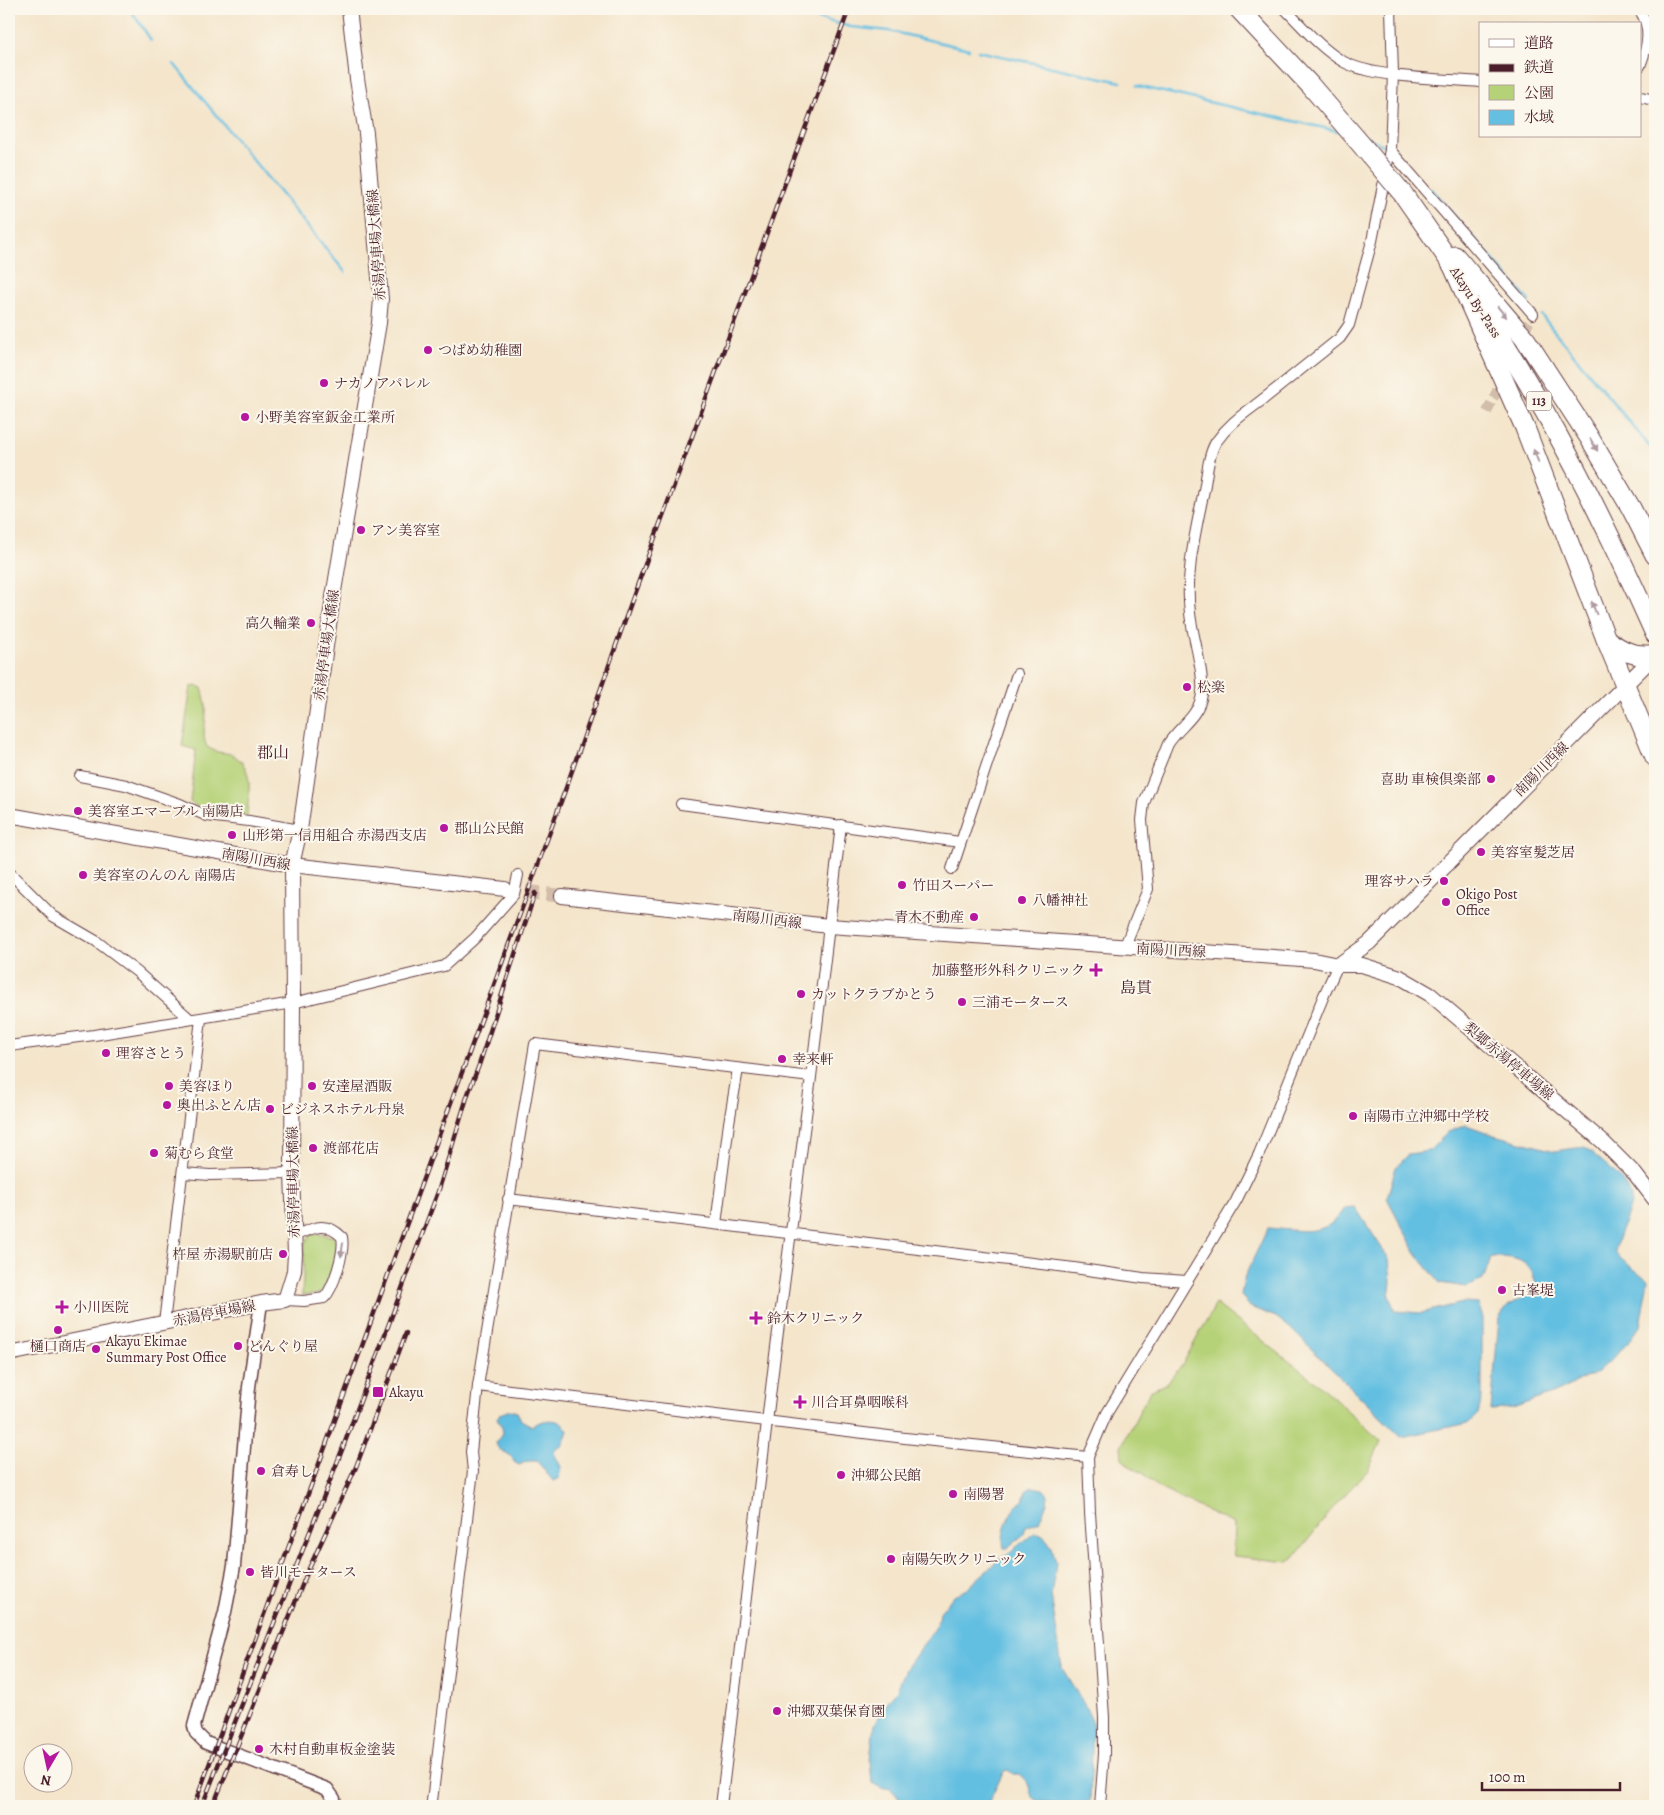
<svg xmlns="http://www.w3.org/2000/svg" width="1664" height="1815" font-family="Alegreya,'Noto Serif JP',serif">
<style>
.green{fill:#b6d278;stroke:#807852}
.water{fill:#64bfe1;stroke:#576f86}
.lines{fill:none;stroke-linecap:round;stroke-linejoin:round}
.stream{stroke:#64bfe1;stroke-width:2.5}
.minor-tunnel{stroke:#d2bdab;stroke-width:10;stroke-dasharray:10 5;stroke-linecap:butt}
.secondary-tunnel{stroke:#d2bdab;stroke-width:14;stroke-dasharray:14 7;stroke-linecap:butt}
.minor-casing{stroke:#643d43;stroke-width:12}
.tertiary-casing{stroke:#643d43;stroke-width:15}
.secondary-casing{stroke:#643d43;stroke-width:16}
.motorway-casing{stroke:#643d43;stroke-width:21}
.minor{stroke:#fff;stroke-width:10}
.tertiary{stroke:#fff;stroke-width:12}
.secondary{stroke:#fff;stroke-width:14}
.motorway{stroke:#fff;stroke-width:19}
.rail-casing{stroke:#4a1f2b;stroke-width:4.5}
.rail{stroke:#fbf7ec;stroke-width:2.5;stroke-dasharray:8;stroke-linecap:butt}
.motorway-bridge-casing{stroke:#643d43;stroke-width:21;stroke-linecap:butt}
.motorway-bridge{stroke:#fff;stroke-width:19}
.oneway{fill:#ae9aa0}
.poi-dot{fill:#b5179e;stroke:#fbf7ec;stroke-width:2}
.labels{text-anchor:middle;stroke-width:4;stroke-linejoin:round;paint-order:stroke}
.shield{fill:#fbf7ec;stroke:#7f6065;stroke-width:1}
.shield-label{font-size:12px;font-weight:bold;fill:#4a1f2b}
.street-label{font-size:14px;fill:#4a1f2b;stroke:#fbf7ec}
.poi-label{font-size:14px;fill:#4a1f2b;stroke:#fbf7ec;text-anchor:start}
.quarter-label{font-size:16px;fill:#4a1f2b;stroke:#fbf7ec}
</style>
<rect width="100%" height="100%" fill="#fbf7ec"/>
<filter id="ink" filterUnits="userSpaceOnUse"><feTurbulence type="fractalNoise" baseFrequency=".02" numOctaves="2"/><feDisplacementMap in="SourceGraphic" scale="10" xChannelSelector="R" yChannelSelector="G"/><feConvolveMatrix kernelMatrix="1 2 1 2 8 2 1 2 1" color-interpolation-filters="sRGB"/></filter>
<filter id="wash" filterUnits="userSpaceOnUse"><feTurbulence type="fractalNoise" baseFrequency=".0096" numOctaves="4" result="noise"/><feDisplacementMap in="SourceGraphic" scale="20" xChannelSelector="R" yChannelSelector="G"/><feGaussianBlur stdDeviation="1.12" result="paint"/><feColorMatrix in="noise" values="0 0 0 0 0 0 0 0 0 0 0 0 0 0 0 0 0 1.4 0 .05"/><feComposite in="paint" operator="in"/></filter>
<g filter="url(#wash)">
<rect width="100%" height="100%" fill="#f4e5cb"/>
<g class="green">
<path d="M197,686L202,688C204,696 207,704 206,712C206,725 201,735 207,747C211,749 214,751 218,752C223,753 229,753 233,755C256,768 248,796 247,817L205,811L190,802L196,750L182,746L191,687Z"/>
<path d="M317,1234L332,1236C335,1240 337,1242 337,1247C337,1255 327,1287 321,1292C316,1296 308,1295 302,1295L305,1242L311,1235Z"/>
<polygon points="1216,1304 1317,1383 1381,1441 1368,1470 1337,1503 1293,1559 1288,1562 1234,1556 1233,1552 1234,1524 1157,1487 1144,1474 1128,1465 1122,1458 1121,1447 1150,1391 1167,1383 1182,1365"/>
</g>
<g class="water">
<path d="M1466,1125L1494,1135L1555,1151L1584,1147L1590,1151C1603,1163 1635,1185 1631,1204C1627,1220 1617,1235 1615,1252L1621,1259L1648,1280L1640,1326L1629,1342L1598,1372L1554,1393L1513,1408L1491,1410L1499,1318L1508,1306L1537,1290C1533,1261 1518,1256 1491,1257L1483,1280L1467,1287L1440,1283L1417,1255L1387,1198L1396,1167L1409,1154L1429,1151L1448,1132Z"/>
<path d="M1355,1207L1389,1259L1391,1282L1389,1296L1395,1311L1421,1313L1463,1303L1478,1304L1482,1314V1397L1478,1414L1469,1423L1401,1437L1289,1327L1276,1317L1250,1307L1241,1295L1245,1276L1268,1228C1299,1230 1327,1239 1345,1208Z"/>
<path d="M510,1410L517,1412L521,1420L532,1426C543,1419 561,1416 568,1431L562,1446L556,1448L554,1453L561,1467L559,1478L553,1481L537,1461H528L519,1465L514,1462C511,1450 497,1454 496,1442L503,1433L502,1427L497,1418L500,1414Z"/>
<path d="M1032,1487L1043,1489L1048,1495L1047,1503L1039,1522L1026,1527L1023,1535L1007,1548H1004C1000,1533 1010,1508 1023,1501L1026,1491Z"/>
<path d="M1036,1532L1043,1535L1052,1547L1056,1563L1051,1595L1062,1668L1085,1706L1093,1723L1090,1801C1078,1804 1041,1807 1033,1797C1030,1793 1030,1790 1029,1786C1027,1781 1022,1777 1019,1774H1013L1008,1770L1004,1771L987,1806H905L893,1791L888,1788L884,1789L872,1783L870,1760L874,1725L889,1700L897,1690L906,1669L932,1632L939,1619L940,1612L954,1595L967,1589L999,1559L1006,1555Z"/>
</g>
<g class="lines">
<g class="stream">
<polyline points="130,9 151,40"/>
<polyline points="782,9 851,27 889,31 969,49"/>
<polyline points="978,51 1121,82"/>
<polyline points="174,64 345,272"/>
<polyline points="1137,86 1338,131"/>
<polyline points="1366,137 1385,146"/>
<polyline points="1431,189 1529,301"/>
<polyline points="1541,315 1655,453"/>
</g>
</g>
</g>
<g filter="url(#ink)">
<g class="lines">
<g class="minor-tunnel">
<polyline points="1512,358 1533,314"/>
<polyline points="1487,412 1503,378"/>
</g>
<polyline class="secondary-tunnel" points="505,889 562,896"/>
<defs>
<g id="minor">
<path d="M1285,9C1303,27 1322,50 1344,62C1373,78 1446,79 1480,82"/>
<path d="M1639,9C1652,28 1648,45 1640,66"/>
<polyline points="1640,97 1655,100"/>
<polyline points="1390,150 1533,314"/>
<polyline points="80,776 126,785 180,804 207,816 249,821 300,830"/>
<polyline points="681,804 960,842"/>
<polyline points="952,869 1017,674"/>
<polyline points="9,872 53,916 96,941 137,972 190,1019"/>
<path d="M1124,948L1148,889L1142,820L1144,803L1168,744C1178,728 1196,718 1201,699C1207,681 1192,635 1190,613C1185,573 1196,530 1204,490C1207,475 1208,455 1216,442C1231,421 1247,412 1266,397C1291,377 1316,357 1340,338L1349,325L1372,241L1390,150L1393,74L1391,9"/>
<polyline points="9,1046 94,1035 293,1003 444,966 475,938 514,894 518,875"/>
<polyline points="183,1173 210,1175 292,1173"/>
<polyline points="508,1199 1074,1268 1143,1278 1187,1281"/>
<polyline points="716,1224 729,1123 738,1069"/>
<path d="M285,1300L304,1301L324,1298C334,1288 345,1251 342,1237C325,1220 313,1228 294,1236"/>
<polyline points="164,1323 201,1019"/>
<polyline points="478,1386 905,1438 1088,1457"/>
<polyline points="432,1801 473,1471 471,1452 478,1386 535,1044 811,1077"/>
<polyline points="721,1806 775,1355 811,1077 841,825"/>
<polyline points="1100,1806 1104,1754 1104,1717 1090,1513 1088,1457 1107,1413 1236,1201 1259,1154 1324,995 1338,965"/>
</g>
<polyline id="tertiary" points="261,1303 249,1387 234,1566 225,1612 194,1726 196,1733 206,1743 327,1789 334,1799 335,1806"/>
<g id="secondary">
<polyline points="9,815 292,865 505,889"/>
<polyline points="562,896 829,926 1261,956 1314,960 1338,965 1362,965 1400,977 1431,995 1603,1142 1635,1174 1655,1200"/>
<polyline points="1338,965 1369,943 1655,655"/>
<polyline points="9,1354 261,1303 285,1300 294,1271 295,1254 292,1173 293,1003 292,865 300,830 333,597 379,323 381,299 366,133 357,79 349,9"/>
</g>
<g id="motorway">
<polyline points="1239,9 1310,85 1365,149"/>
<polyline points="1403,194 1458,273"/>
<polyline points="1455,256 1526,340 1589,437 1631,508 1655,555"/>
<polyline points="1452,264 1525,428 1606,639 1655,757"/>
<path d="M1481,308C1550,411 1605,522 1655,634"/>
<path d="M1606,639C1622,651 1635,658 1655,654"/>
</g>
</defs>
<use href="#minor" class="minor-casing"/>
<use href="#tertiary" class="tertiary-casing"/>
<use href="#secondary" class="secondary-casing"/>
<use href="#motorway" class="motorway-casing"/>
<use href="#minor" class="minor"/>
<use href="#tertiary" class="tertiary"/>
<use href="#secondary" class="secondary"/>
<use href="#motorway" class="motorway"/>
<defs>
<g id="rail">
<polyline points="194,1806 567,785 632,600 849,9"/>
<polyline points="202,1806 342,1450 439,1189 468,1094 479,1065 535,893"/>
<polyline points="213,1806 307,1573 356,1467 406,1333"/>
</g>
</defs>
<use href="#rail" class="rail-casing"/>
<use href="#rail" class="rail"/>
<defs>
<polyline id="motorway-bridge" points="1365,149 1403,194"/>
</defs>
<use href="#motorway-bridge" class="motorway-bridge-casing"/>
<use href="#motorway-bridge" class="motorway-bridge"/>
</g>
<defs><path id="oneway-solid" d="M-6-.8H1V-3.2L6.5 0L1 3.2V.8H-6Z" transform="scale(1.25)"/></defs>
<g class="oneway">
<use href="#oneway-solid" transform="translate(1502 312) rotate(50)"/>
<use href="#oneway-solid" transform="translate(1594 445) rotate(59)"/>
<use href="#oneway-solid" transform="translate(1536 456) rotate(-111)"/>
<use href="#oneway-solid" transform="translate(1594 608) rotate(-111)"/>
<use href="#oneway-solid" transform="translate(342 1250) rotate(98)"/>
</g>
</g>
<g class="poi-dot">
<circle cx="428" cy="350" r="5"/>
<circle cx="324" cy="383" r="5"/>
<circle cx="245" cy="417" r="5"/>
<circle cx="361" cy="530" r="5"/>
<circle cx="311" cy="623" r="5"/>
<circle cx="1187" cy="687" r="5"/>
<circle cx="1491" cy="779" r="5"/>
<circle cx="78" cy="811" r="5"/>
<circle cx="444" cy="828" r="5"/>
<circle cx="232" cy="835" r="5"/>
<circle cx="1481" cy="852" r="5"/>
<circle cx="83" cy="875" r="5"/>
<circle cx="1444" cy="881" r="5"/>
<circle cx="902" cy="885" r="5"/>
<circle cx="1022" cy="900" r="5"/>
<circle cx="1446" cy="902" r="5"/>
<circle cx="974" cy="917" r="5"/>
<path d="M1093.5 962.5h5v5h5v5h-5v5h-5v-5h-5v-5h5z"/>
<circle cx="801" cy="994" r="5"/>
<circle cx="962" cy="1002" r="5"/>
<circle cx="106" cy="1053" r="5"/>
<circle cx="782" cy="1059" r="5"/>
<circle cx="169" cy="1086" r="5"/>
<circle cx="312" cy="1086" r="5"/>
<circle cx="167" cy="1105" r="5"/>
<circle cx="270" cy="1109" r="5"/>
<circle cx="1353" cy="1116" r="5"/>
<circle cx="313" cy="1148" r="5"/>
<circle cx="154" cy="1153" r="5"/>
<circle cx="283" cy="1254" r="5"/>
<circle cx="1502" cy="1290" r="5"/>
<path d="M59.5 1299.5h5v5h5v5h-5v5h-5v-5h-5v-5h5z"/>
<path d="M753.5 1310.5h5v5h5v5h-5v5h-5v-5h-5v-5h5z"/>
<circle cx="58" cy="1330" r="5"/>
<circle cx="238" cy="1346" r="5"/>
<circle cx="96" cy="1349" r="5"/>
<rect x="372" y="1386" width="12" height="12" rx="2.5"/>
<path d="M797.5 1394.5h5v5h5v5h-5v5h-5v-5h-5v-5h5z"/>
<circle cx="261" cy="1471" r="5"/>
<circle cx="841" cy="1475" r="5"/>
<circle cx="953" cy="1494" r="5"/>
<circle cx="891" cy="1559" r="5"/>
<circle cx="250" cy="1572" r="5"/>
<circle cx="777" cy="1711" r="5"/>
<circle cx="259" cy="1749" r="5"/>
</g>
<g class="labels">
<rect class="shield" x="1526.5" y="391.5" width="25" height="19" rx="4"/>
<g class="shield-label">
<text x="1539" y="405">113</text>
</g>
<g class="street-label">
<text transform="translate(376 245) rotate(-94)" y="5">赤湯停車場大橋線</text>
<text transform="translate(1476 302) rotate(57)" y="5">Akayu By-Pass</text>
<text transform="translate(326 645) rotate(-82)" y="5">赤湯停車場大橋線</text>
<text transform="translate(1541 769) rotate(-45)" y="5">南陽川西線</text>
<text transform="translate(256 859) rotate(10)" y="5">南陽川西線</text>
<text transform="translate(767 919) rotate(7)" y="5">南陽川西線</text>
<text transform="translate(1171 950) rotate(3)" y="5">南陽川西線</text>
<text transform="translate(1509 1061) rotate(40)" y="5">梨郷赤湯停車場線</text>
<text transform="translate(293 1182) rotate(-91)" y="5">赤湯停車場大橋線</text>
<text transform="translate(214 1313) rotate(-11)" y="5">赤湯停車場線</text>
</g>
<g class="poi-label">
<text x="438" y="355">つばめ幼稚園</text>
<text x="334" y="388">ナカノアパレル</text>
<text x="255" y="422">小野美容室鈑金工業所</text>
<text x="371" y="535">アン美容室</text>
<text x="301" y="628" text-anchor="end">高久輪業</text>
<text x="1197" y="692">松楽</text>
<text x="1481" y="784" text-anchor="end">喜助 車検倶楽部</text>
<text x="88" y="816">美容室エマーブル 南陽店</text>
<text x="454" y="833">郡山公民館</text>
<text x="242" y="840">山形第一信用組合 赤湯西支店</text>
<text x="1491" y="857">美容室髪芝居</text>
<text x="93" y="880">美容室のんのん 南陽店</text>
<text x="1434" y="886" text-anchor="end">理容サハラ</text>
<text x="912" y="890">竹田スーパー</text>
<text x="1456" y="899">Okigo Post<tspan x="1456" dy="16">Office</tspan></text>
<text x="1032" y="905">八幡神社</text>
<text x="964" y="922" text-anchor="end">青木不動産</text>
<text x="1085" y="975" text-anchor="end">加藤整形外科クリニック</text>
<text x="811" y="999">カットクラブかとう</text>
<text x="972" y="1007">三浦モータース</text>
<text x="116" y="1058">理容さとう</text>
<text x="792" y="1064">幸来軒</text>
<text x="179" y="1091">美容ほり</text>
<text x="322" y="1091">安達屋酒販</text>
<text x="177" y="1110">奥出ふとん店</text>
<text x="280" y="1114">ビジネスホテル丹泉</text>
<text x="1363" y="1121">南陽市立沖郷中学校</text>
<text x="323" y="1153">渡部花店</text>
<text x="164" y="1158">菊むら食堂</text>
<text x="273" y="1259" text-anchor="end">杵屋 赤湯駅前店</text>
<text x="1512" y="1295">古峯堤</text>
<text x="73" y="1312">小川医院</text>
<text x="767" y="1323">鈴木クリニック</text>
<text x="106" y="1346">Akayu Ekimae<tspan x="106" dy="16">Summary Post Office</tspan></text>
<text x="58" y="1351" text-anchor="middle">樋口商店</text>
<text x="248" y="1351">どんぐり屋</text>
<text x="389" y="1397">Akayu</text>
<text x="811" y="1407">川合耳鼻咽喉科</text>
<text x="271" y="1476">倉寿し</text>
<text x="851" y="1480">沖郷公民館</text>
<text x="963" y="1499">南陽署</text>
<text x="901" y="1564">南陽矢吹クリニック</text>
<text x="260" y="1577">皆川モータース</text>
<text x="787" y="1716">沖郷双葉保育園</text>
<text x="269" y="1754">木村自動車板金塗装</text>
</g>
<g class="quarter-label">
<text x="273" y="758">郡山</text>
<text x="1136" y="993">島貫</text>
</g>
</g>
<rect width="1664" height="1815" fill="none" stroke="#fbf7ec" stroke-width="30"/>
<rect x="1479" y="22" width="162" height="115" fill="#fbf7ec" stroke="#b4a19f"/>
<rect x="1489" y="39" width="25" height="8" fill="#ffffff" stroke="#b4a19f"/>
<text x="1524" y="48" font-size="15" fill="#4a1f2b">道路</text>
<rect x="1489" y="64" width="25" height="8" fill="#4a1f2b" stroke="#b4a19f"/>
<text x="1524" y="72" font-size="15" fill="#4a1f2b">鉄道</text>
<rect x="1489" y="85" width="25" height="15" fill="#b6d278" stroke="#b4a19f"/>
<text x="1524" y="98" font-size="15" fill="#4a1f2b">公園</text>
<rect x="1489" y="110" width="25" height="15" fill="#64bfe1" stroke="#b4a19f"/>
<text x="1524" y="122" font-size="15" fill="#4a1f2b">水域</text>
<g transform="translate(48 1768) rotate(189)"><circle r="24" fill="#fbf7ec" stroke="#b4a19f"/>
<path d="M0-4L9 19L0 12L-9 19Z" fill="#b5179e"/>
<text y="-8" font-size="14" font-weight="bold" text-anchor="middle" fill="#4a1f2b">N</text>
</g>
<path d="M1482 1782v8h138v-8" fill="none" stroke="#4a1f2b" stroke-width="2.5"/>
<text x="1489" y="1782" font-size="15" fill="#4a1f2b" stroke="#fbf7ec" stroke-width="4" paint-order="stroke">100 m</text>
</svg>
